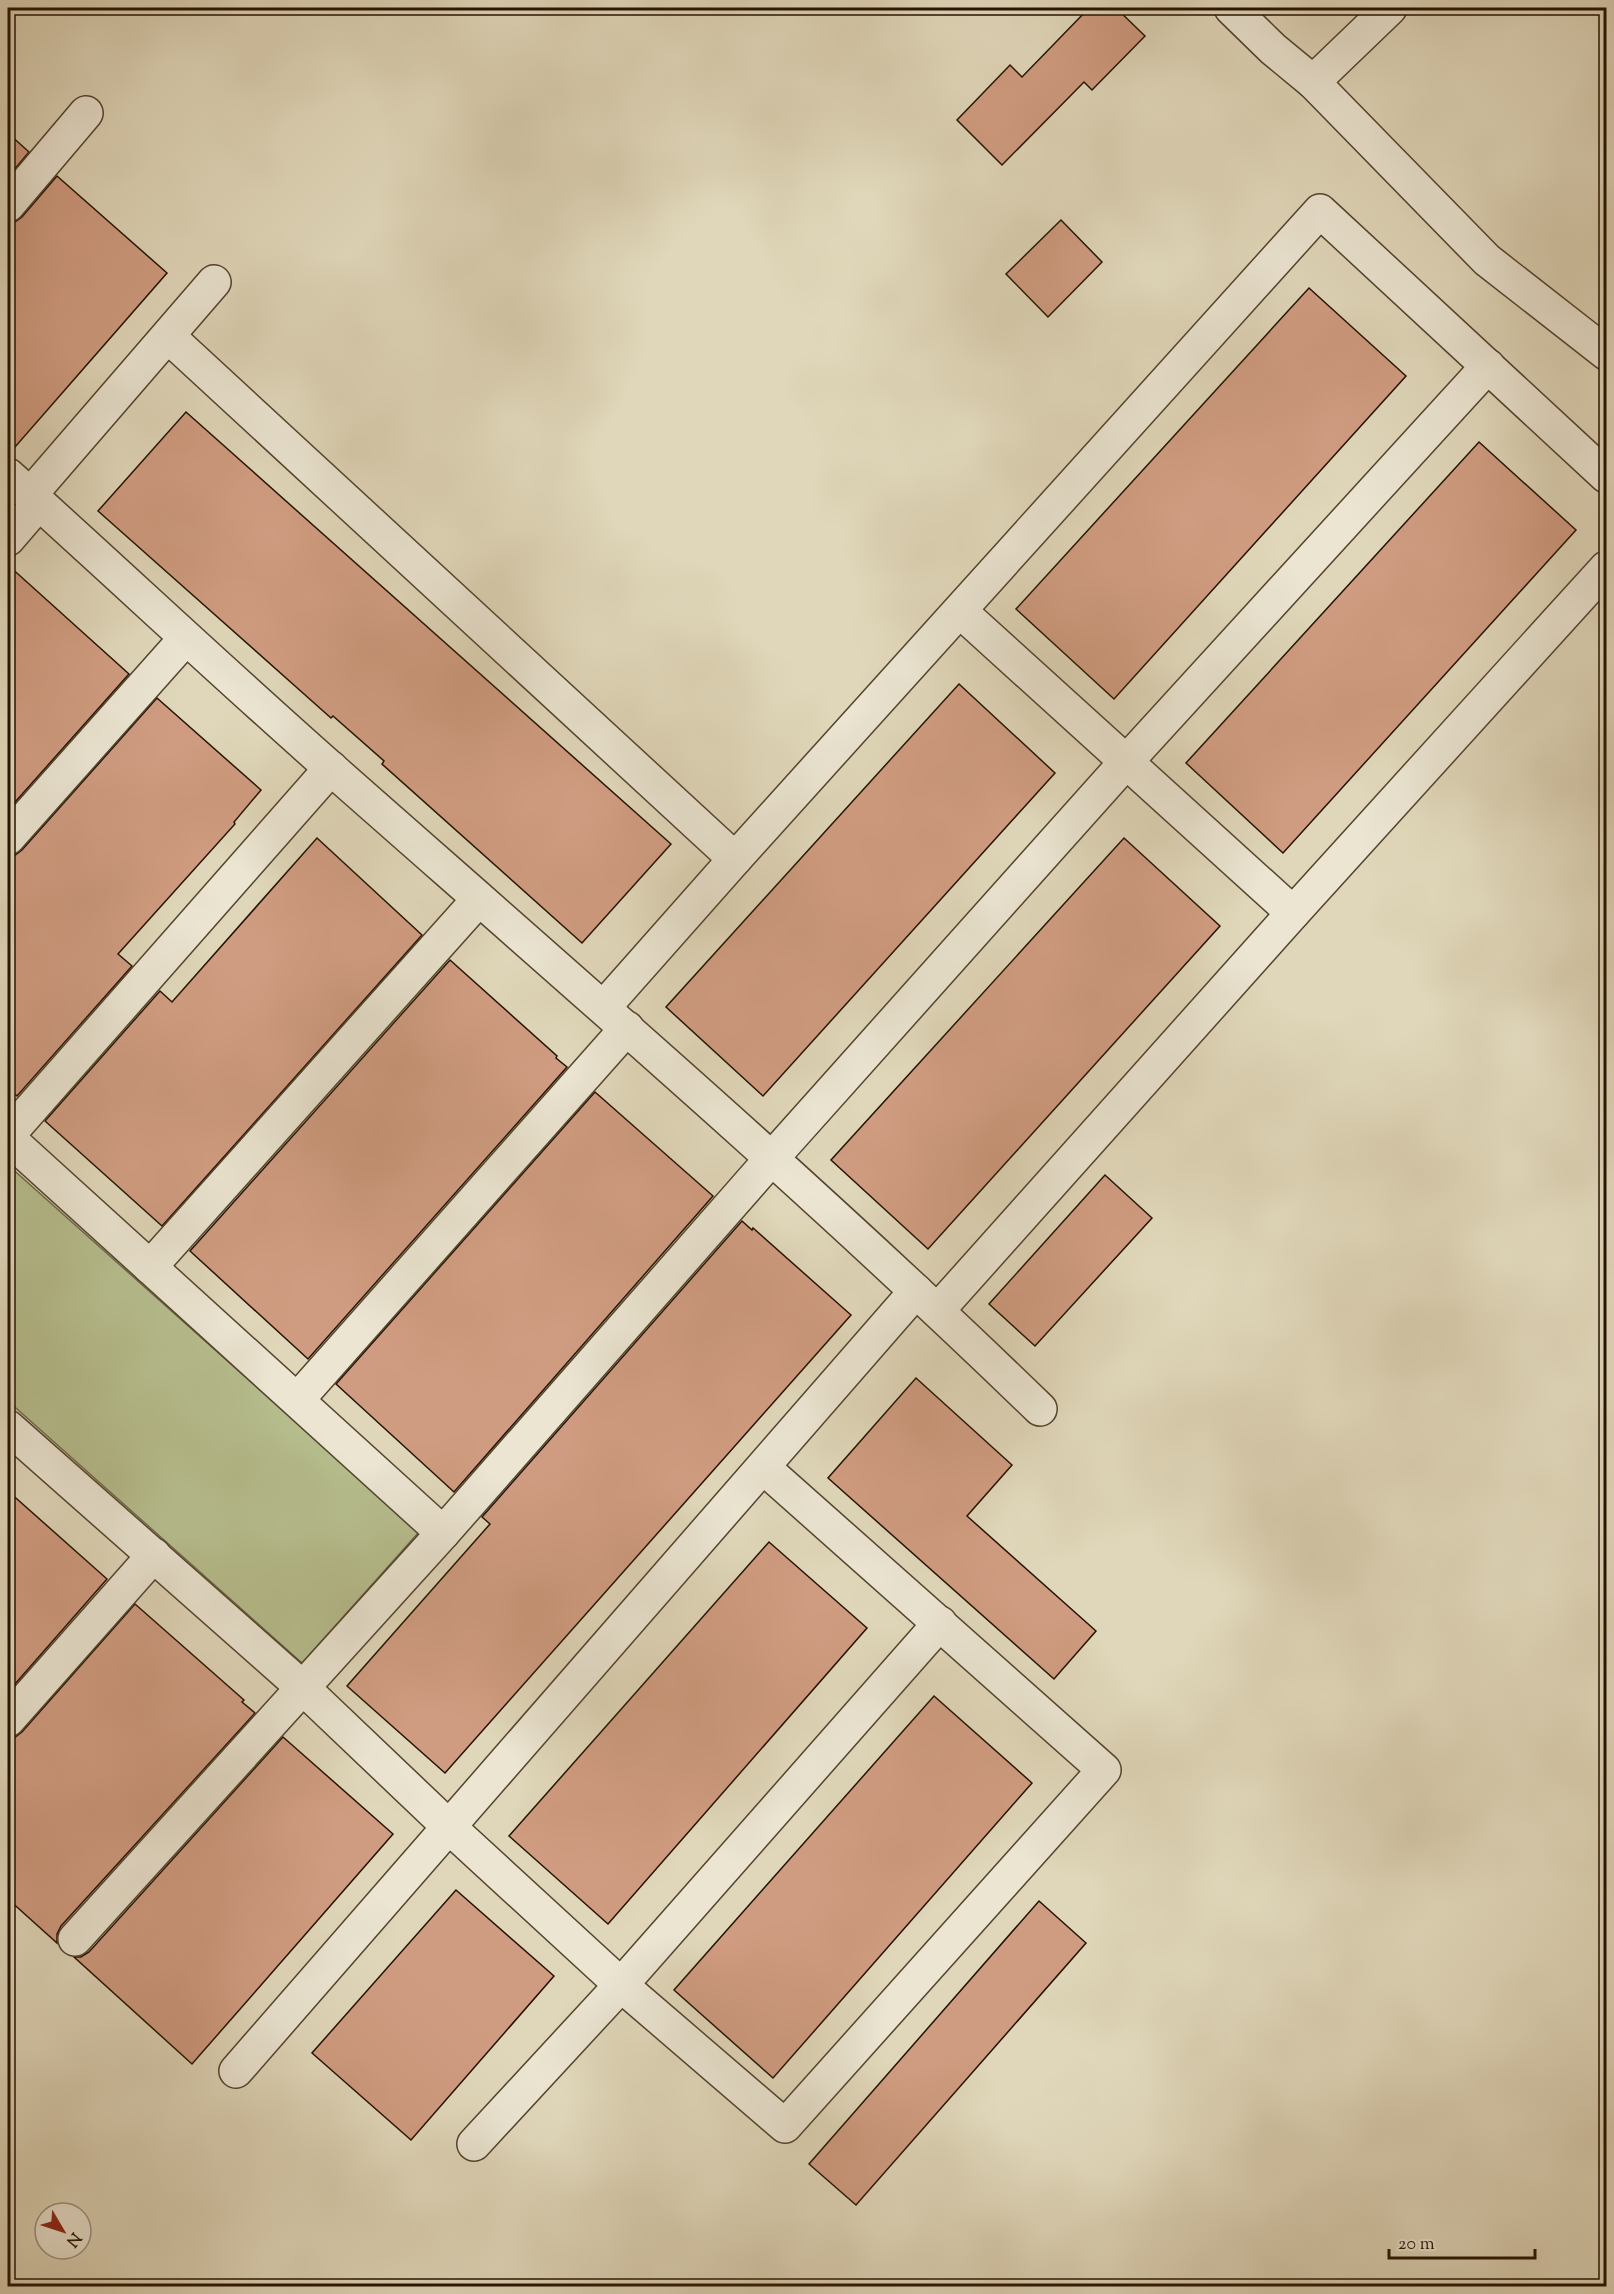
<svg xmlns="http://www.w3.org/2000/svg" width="1614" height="2294" font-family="'Sorts Mill Goudy',serif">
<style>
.green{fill:#b6bd8d;stroke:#6d6846;stroke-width:1.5}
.building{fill:#d09c81;stroke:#241200;stroke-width:1.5}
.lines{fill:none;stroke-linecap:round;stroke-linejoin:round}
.minor-casing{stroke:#53432e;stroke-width:36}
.minor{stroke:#ebe5d2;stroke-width:33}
</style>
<rect width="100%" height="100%" fill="#e0d7ba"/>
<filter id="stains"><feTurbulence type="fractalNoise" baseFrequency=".00333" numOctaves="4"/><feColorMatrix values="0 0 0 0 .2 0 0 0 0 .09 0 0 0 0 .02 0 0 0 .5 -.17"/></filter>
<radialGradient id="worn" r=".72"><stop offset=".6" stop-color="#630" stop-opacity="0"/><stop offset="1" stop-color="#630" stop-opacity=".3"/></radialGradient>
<polygon class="green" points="8,1165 419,1532 302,1663 8,1401"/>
<g class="building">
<polygon points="1089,8 1116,8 1145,36 1092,90 1084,82 1002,165 957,120 1010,65 1022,77"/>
<polygon points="8,133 29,152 8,177"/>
<polygon points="57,176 167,273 8,455 8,223 15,222 22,217"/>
<polygon points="1061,220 1102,262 1048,317 1006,274"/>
<polygon points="1309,288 1406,376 1114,699 1016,609"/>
<polygon points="186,412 671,844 582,943 382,764 384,761 333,716 331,718 98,511"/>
<polygon points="1479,442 1576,530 1283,853 1186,763"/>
<polygon points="8,565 129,674 8,810"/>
<polygon points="959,684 1055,773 763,1096 666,1007"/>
<polygon points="157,698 261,790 234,822 235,824 118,954 132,966 17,1096 8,1088 8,856 14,856 22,850"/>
<polygon points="317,838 422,935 162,1226 45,1121 160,991 172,1002"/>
<polygon points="1124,838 1220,926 928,1249 831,1160"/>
<polygon points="450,960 557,1056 556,1058 567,1067 308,1359 190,1251"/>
<polygon points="595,1092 713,1196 454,1492 336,1384"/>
<polygon points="1105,1175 1152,1218 1035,1346 989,1304"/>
<polygon points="742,1221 752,1230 753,1228 851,1315 445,1773 347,1686 490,1524 482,1517"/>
<polygon points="916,1378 1012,1465 967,1516 1096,1631 1054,1679 828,1478"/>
<polygon points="8,1491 107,1579 8,1692"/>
<polygon points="769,1542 867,1628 608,1924 509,1836"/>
<polygon points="135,1604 244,1700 242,1702 255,1713 61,1926 57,1934 57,1943 8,1899 8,1738 14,1738 22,1732"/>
<polygon points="934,1696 1032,1783 773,2078 674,1990"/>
<polygon points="283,1737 393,1834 192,2064 74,1957 81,1957 89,1952"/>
<polygon points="456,1890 554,1976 411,2140 312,2053"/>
<polygon points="1039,1901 1086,1943 856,2205 809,2164"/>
</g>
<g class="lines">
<defs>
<g id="minor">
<polyline points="1231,8 1273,49 1313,82 1487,260 1606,353"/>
<polyline points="1313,82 1390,8"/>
<polyline points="8,205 86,113"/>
<polyline points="169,337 735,859"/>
<path d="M8,475C117,573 224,674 334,771C572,981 812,1188 1040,1409"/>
<polyline points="30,495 214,282"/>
<polyline points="8,539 39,503"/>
<polyline points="960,611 1293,913"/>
<polyline points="8,838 186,638"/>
<polyline points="604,1007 735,859 1320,211 1606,476"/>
<polyline points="8,1135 331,768"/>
<polyline points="8,1138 443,1533"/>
<polyline points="150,1267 479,899"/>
<polyline points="938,1310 1293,913 1606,568"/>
<polyline points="298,1399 627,1028"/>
<polyline points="8,1427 302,1687 448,1826 621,1985 785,2126 1104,1770 764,1468"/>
<polyline points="8,1720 154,1555"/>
<polyline points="75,1939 443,1533 772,1158 1126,762 1488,366"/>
<polyline points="236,2071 916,1291"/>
<polyline points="474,2144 621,1985 940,1623"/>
</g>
</defs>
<use href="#minor" class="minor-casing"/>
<use href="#minor" class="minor"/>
</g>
<rect width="1614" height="2294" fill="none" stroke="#e0d7ba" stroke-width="30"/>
<rect x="9" y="9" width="1596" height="2276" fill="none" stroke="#241200" stroke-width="3"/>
<rect x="15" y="15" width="1584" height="2264" fill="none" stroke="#241200" stroke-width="1.5"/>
<g transform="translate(63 2231) rotate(129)"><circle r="28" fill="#ebe5d2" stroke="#9b917e" stroke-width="1.5"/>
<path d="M0-4.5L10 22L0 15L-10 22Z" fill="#8f2418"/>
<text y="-9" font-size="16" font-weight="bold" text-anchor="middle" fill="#241200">N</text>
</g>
<path d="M1389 2249v9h146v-9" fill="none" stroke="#241200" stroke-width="3"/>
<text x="1398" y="2249" font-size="18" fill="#241200" stroke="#ebe5d2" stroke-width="4.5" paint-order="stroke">20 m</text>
<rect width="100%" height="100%" filter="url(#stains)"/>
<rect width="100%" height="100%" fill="url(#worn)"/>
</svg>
